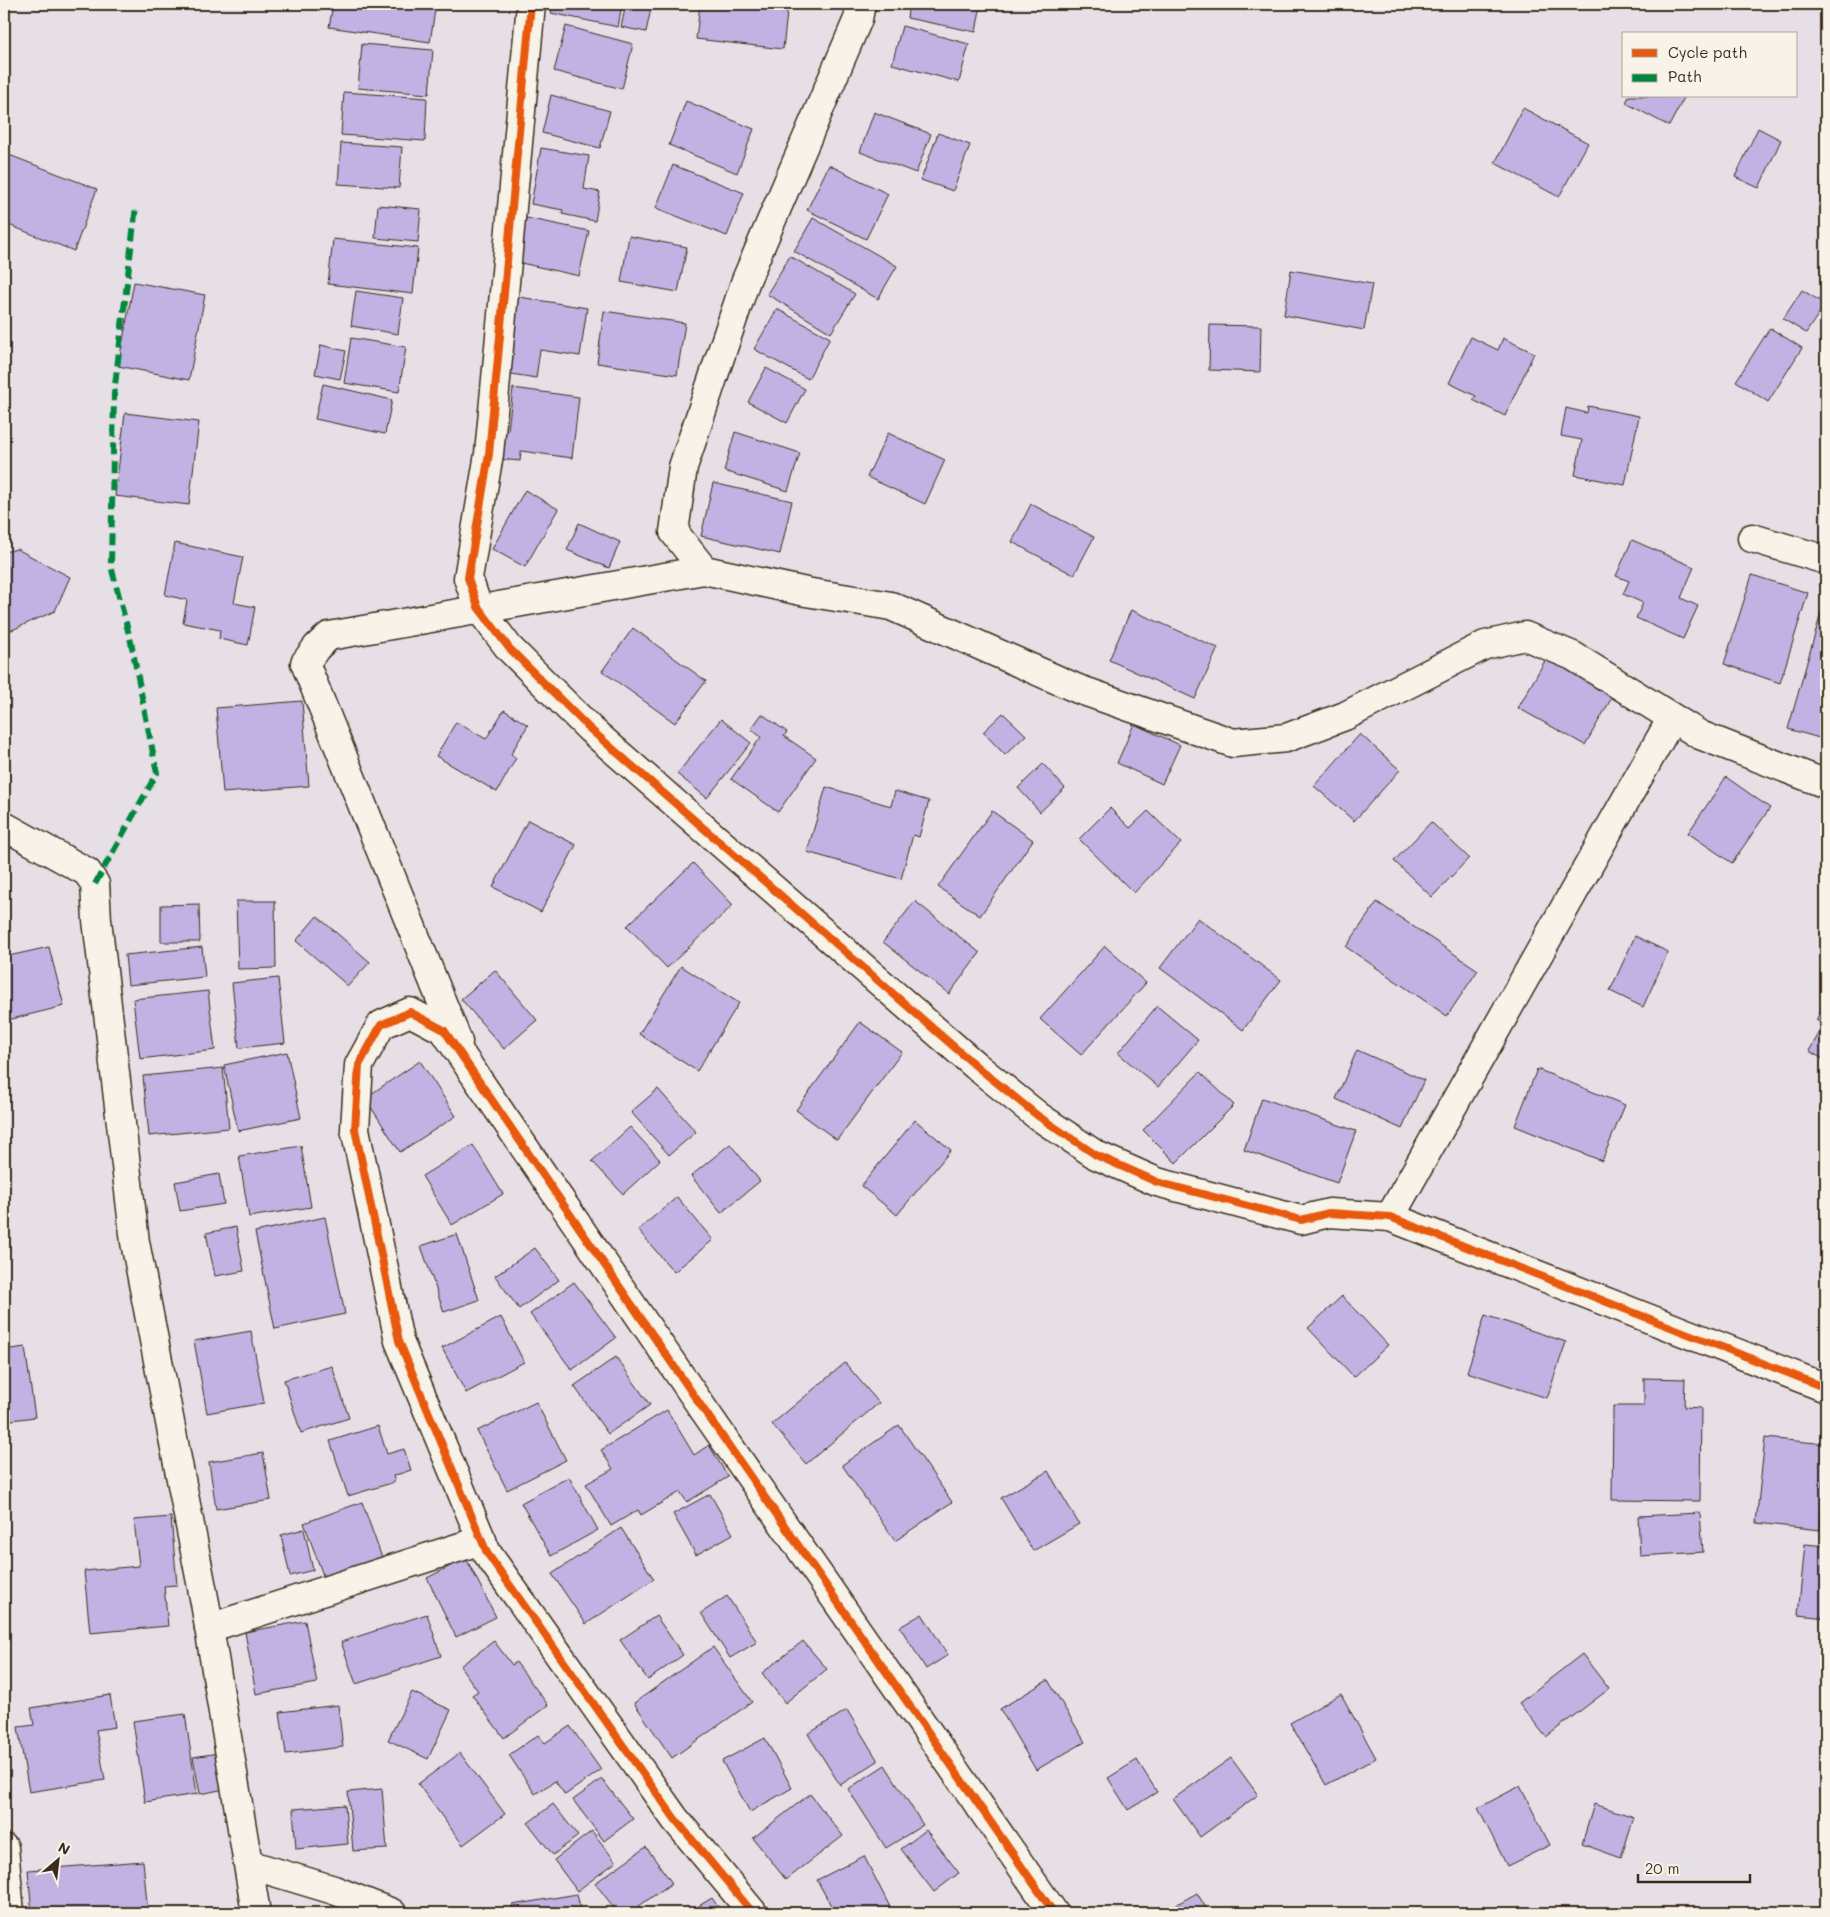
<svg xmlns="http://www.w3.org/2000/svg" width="1830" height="1917" font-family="Mali,sans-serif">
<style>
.building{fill:#c0b2e3;stroke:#3b2a1e}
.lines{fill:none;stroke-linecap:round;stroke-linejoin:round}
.minor-casing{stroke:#3b2a1e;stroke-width:31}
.minor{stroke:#f7f3e8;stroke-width:28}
.quiet{stroke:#00873e;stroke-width:6;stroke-dasharray:12 6;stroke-linecap:butt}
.cycleway-casing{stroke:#f7f3e8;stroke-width:11}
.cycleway{stroke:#e8590c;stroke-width:8}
</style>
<rect width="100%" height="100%" fill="#e6e0e6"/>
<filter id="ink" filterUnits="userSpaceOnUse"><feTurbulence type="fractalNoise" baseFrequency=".02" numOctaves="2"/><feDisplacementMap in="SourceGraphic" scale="10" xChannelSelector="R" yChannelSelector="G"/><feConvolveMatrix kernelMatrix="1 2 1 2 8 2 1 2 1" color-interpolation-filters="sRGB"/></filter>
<g filter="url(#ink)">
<g class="building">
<polygon points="333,4 436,4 430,42 329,27"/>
<polygon points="553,4 622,4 618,27 551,13"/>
<polygon points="626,4 652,4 646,32 621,27"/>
<polygon points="700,4 788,4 783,49 696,39"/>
<polygon points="909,4 981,4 976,32 907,18"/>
<polygon points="566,26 633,44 622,89 554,71"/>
<polygon points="902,26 969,44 959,82 892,64"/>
<polygon points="362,44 433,50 429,94 358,88"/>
<polygon points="344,92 427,98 425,141 341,135"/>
<polygon points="551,95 610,111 600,148 542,133"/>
<polygon points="1629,96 1685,96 1669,126 1626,103"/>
<polygon points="686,101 754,129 737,173 669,145"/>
<polygon points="1523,108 1588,143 1559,197 1495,163"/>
<polygon points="874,112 931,134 916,173 860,152"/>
<polygon points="1758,128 1781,140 1759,188 1735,177"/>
<polygon points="938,133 970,145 953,191 921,180"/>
<polygon points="341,143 402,147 399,188 338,184"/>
<polygon points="541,148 589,156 584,189 600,192 595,221 562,214 563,210 531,204"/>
<polygon points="4,153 97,189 74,251 4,223"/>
<polygon points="673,165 744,193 727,236 656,208"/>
<polygon points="829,165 888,194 866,239 807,210"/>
<polygon points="378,205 421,209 418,242 375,238"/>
<polygon points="522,217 589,231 579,276 512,261"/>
<polygon points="813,218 897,266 878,299 794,251"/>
<polygon points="629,236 687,247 678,292 621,282"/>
<polygon points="333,239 418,248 413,294 328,284"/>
<polygon points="790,256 855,294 831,333 767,294"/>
<polygon points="1291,270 1372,284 1364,330 1284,315"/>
<polygon points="134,282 205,295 189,380 118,366"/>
<polygon points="1802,290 1825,304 1806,333 1783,319"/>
<polygon points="356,291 403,298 398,334 351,326"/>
<polygon points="507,295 587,308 580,356 540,350 536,378 493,371"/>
<polygon points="777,309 830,338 808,379 754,349"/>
<polygon points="604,311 685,323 677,375 597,363"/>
<polygon points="1210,325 1261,326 1260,372 1209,370"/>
<polygon points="1770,328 1802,348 1768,402 1736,381"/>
<polygon points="1471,337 1498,350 1503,338 1534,353 1505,416 1473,400 1476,396 1449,383"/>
<polygon points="351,338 406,347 399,392 344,383"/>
<polygon points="321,345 346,351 340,379 315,374"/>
<polygon points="766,368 805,389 787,423 748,402"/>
<polygon points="323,384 392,400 385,434 315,419"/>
<polygon points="513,388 579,397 572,458 521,451 520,461 488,458 492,427 508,430"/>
<polygon points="1588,406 1639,416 1625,485 1575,475 1582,440 1561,436 1566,408 1587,413"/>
<polygon points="125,413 199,422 189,505 115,496"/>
<polygon points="735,432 800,453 788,491 724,471"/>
<polygon points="888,433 945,460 925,504 867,477"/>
<polygon points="713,483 792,501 780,554 701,536"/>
<polygon points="525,490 558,509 525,567 492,549"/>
<polygon points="1031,504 1094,537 1074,575 1012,542"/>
<polygon points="579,523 620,542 609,568 567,550"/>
<polygon points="1632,540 1694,567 1681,598 1698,606 1683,639 1636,618 1643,603 1623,594 1629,581 1616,576"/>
<polygon points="175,543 243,557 234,603 255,607 248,645 219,639 220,630 183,623 187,600 165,595"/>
<polygon points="17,549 70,577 55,611 12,630 4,628 4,552"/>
<polygon points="1752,575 1808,593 1780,683 1724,664"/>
<polygon points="1131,610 1218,648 1195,699 1109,660"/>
<polygon points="1821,613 1826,615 1826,740 1788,729"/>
<polygon points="633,628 706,681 675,723 602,671"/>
<polygon points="1547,657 1614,694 1585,745 1518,708"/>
<polygon points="302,701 309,786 223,793 216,708"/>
<polygon points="504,710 528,725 511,754 516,758 497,792 436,756 456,722 486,739"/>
<polygon points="1003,713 1026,735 1005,755 983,732"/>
<polygon points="762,714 787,732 784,736 816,758 778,812 731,779 761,737 751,729"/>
<polygon points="721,719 751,743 707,798 677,774"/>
<polygon points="1134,724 1180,745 1162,784 1117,763"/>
<polygon points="1360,734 1400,770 1354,821 1314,786"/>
<polygon points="1043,764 1065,788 1040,812 1018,788"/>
<polygon points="1726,777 1770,808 1732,863 1688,833"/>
<polygon points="826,787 891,806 895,791 929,801 919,837 913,835 901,879 807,852"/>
<polygon points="1110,808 1130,828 1148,811 1181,843 1134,893 1079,839"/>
<polygon points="992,811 1033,840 980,916 938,887"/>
<polygon points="528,820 576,845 541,912 493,887"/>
<polygon points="1431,822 1469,858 1432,897 1394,861"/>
<polygon points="693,863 733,905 667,968 627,926"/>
<polygon points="236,901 275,901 276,968 238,969"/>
<polygon points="915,901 980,953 949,994 883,942"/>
<polygon points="1377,902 1478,970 1447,1016 1346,947"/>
<polygon points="199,904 200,942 161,942 161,905"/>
<polygon points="317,916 370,962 348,986 296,941"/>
<polygon points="1198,918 1281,980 1243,1030 1160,968"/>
<polygon points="1635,936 1668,952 1643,1007 1610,991"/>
<polygon points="1105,946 1146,983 1081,1055 1040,1019"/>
<polygon points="49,947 64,1006 4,1021 4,957"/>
<polygon points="202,947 205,977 128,985 125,955"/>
<polygon points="681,966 739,1003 697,1071 639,1034"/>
<polygon points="495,970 537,1020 504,1049 461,999"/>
<polygon points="278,978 285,1043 239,1048 232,983"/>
<polygon points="208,991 215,1050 140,1059 133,999"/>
<polygon points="1826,1001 1826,1061 1809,1051 1824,1025 1816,1020"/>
<polygon points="1157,1006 1198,1040 1158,1087 1118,1053"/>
<polygon points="860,1022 902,1052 837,1140 796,1110"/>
<polygon points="1357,1050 1424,1080 1402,1129 1336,1099"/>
<polygon points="287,1052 301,1118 238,1131 224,1065"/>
<polygon points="420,1061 456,1116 400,1152 365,1098"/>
<polygon points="223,1068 229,1128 149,1136 143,1076"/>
<polygon points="1537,1069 1625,1105 1602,1161 1515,1126"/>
<polygon points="1200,1072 1234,1105 1176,1163 1143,1130"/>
<polygon points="658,1089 696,1132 669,1155 631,1112"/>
<polygon points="1262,1098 1356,1131 1337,1183 1244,1150"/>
<polygon points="915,1120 951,1150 897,1215 861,1186"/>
<polygon points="630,1127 660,1160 623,1194 592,1161"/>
<polygon points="730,1144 760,1181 721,1213 691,1176"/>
<polygon points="473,1145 503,1194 452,1225 422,1176"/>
<polygon points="301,1146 311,1207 249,1217 239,1156"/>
<polygon points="219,1174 224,1204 180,1211 175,1182"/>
<polygon points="677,1197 713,1240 674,1272 638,1230"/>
<polygon points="325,1217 345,1314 275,1329 255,1232"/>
<polygon points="236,1227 244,1271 215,1276 206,1233"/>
<polygon points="457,1234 479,1300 444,1312 421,1246"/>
<polygon points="535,1248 559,1280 519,1309 495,1276"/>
<polygon points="574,1282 616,1338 572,1370 530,1314"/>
<polygon points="1342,1296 1388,1345 1354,1377 1308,1328"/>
<polygon points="1485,1315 1566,1342 1547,1398 1467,1372"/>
<polygon points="501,1317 524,1362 466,1393 442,1348"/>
<polygon points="251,1331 264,1403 207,1413 194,1341"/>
<polygon points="25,1347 35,1417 4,1421 4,1350"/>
<polygon points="616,1357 650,1405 608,1434 574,1386"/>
<polygon points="845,1363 879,1403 806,1464 772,1424"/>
<polygon points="332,1366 349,1418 301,1433 284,1380"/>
<polygon points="1644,1378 1685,1379 1684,1407 1701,1408 1700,1501 1612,1500 1613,1406 1644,1406"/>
<polygon points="536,1402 566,1460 507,1490 477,1431"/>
<polygon points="667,1410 694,1455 709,1445 728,1477 687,1502 680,1492 641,1515 638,1510 611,1526 586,1484 613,1469 601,1450"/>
<polygon points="899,1425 952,1502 895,1541 842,1465"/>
<polygon points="378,1426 387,1454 404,1449 411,1470 393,1476 395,1482 348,1496 330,1441"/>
<polygon points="1765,1438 1826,1444 1820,1530 1756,1523"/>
<polygon points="263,1453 271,1500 216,1509 209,1462"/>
<polygon points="1048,1471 1079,1524 1033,1551 1001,1498"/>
<polygon points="569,1477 598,1530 551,1556 521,1503"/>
<polygon points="710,1494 733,1534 696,1555 673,1514"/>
<polygon points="362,1502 386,1569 328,1589 304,1523"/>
<polygon points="1700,1513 1703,1552 1640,1556 1638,1516"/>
<polygon points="171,1517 177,1585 164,1586 168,1626 90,1633 84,1571 139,1566 134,1520"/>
<polygon points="621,1528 654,1579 586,1624 552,1574"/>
<polygon points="304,1529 313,1570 290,1576 281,1535"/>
<polygon points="1805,1544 1826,1546 1826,1618 1798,1615"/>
<polygon points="466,1558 496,1617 456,1637 427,1578"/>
<polygon points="727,1596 757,1642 730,1658 701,1613"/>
<polygon points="427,1614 441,1656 356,1684 341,1642"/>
<polygon points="922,1614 948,1655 926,1669 900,1627"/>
<polygon points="656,1616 683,1655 648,1680 620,1640"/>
<polygon points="305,1621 317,1683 256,1694 245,1632"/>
<polygon points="494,1641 512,1665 516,1662 548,1705 504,1738 472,1695 478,1691 460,1666"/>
<polygon points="803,1641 827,1669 785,1703 762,1673"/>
<polygon points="713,1647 752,1702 672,1758 634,1703"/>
<polygon points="1582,1654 1609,1689 1546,1737 1519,1703"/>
<polygon points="1048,1680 1085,1742 1036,1770 1000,1709"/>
<polygon points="412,1692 451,1710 428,1759 388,1740"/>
<polygon points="1341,1694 1376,1758 1326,1785 1290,1723"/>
<polygon points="110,1695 115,1727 96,1730 105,1780 29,1792 18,1727 34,1725 31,1708"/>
<polygon points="338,1705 343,1747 286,1754 280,1712"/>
<polygon points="847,1710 878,1761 840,1785 808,1734"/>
<polygon points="185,1714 197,1794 145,1802 133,1721"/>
<polygon points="570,1726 601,1770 565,1795 555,1781 535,1794 509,1755 538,1735 545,1743"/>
<polygon points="765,1738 792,1788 750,1812 722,1761"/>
<polygon points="218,1753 225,1789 200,1794 193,1757"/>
<polygon points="460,1753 505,1814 463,1845 418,1784"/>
<polygon points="1231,1758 1258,1795 1200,1837 1173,1799"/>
<polygon points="1137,1760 1157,1792 1128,1810 1108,1778"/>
<polygon points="885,1765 923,1825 886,1848 848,1789"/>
<polygon points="602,1779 633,1819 604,1841 573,1800"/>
<polygon points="1520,1786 1550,1845 1507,1866 1478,1808"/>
<polygon points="382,1789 387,1849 353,1851 348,1792"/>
<polygon points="810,1794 843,1836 786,1880 753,1838"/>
<polygon points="553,1804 578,1836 553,1855 528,1823"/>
<polygon points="1594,1804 1634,1817 1621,1858 1582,1844"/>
<polygon points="345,1805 348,1844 296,1849 293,1809"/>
<polygon points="926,1830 959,1873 934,1892 901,1849"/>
<polygon points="592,1831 616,1862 577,1891 554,1860"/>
<polygon points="646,1847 672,1883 629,1913 618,1913 595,1883"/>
<polygon points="864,1856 893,1913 835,1913 817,1880"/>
<polygon points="143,1861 148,1913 32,1913 28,1870"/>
<polygon points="1197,1893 1209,1913 1161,1913"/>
<polygon points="577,1894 581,1913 513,1913 512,1905"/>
<polygon points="712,1898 722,1913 687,1913"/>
</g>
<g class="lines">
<defs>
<g id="minor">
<polyline points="531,4 489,454 468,578 478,607 509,648 590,729 976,1066 1038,1116 1096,1155 1157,1182 1301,1220 1329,1213 1390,1217 1826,1388"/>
<polyline points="861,4 858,19 746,280 683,467 674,532 704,570 806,592 891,606 1078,689 1233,743 1286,738 1345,716 1485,645 1525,636 1573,656 1700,735 1826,784"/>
<polyline points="1752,538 1826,560"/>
<polyline points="4,826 87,872 95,884 97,920 135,1242 205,1603 256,1913"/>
<polyline points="458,1042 305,663 317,647 329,636 704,570"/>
<polyline points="1390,1217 1672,718"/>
<polyline points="209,1628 482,1540"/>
<polyline points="4,1848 10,1913"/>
<polyline points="248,1864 334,1890 392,1913"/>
<polyline points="753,1913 675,1819 487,1553 399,1341 355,1129 359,1065 381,1025 410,1012 444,1030 697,1400 1054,1913"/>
</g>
</defs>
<use href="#minor" class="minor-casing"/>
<use href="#minor" class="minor"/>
<polyline class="quiet" points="95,884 157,773 131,642 111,566 114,394 136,206"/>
<defs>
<g id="cycleway">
<polyline points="531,4 489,454 468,578 478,607 509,648 590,729 976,1066 1038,1116 1096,1155 1157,1182 1301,1220 1329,1213 1390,1217 1826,1388"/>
<polyline points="753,1913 675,1819 487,1553 399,1341 355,1129 359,1065 381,1025 410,1012 444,1030 697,1400 1054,1913"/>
</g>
</defs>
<use href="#cycleway" class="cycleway-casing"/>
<use href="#cycleway" class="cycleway"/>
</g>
</g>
<rect width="1830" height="1917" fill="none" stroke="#f7f3e8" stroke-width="20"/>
<rect x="10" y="10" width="1810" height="1897" fill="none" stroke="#3b2a1e" stroke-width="2" filter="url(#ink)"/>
<rect x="1622" y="32" width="175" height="65" fill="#f7f3e8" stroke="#aca397"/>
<rect x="1632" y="49" width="25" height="8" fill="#e8590c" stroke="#aca397"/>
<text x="1668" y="58" font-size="15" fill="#3b2a1e">Cycle path</text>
<rect x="1632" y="74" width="25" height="8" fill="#00873e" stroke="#aca397"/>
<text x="1668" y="82" font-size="15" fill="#3b2a1e">Path</text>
<g transform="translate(58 1860) rotate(28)" stroke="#f7f3e8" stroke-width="4" paint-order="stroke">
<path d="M0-4L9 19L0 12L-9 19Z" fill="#3b2a1e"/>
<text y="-8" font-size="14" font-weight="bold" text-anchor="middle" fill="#3b2a1e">N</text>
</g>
<path d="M1638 1874v8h112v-8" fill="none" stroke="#3b2a1e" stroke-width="2.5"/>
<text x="1645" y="1874" font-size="15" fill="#3b2a1e" stroke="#f7f3e8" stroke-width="4" paint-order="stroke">20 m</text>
</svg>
